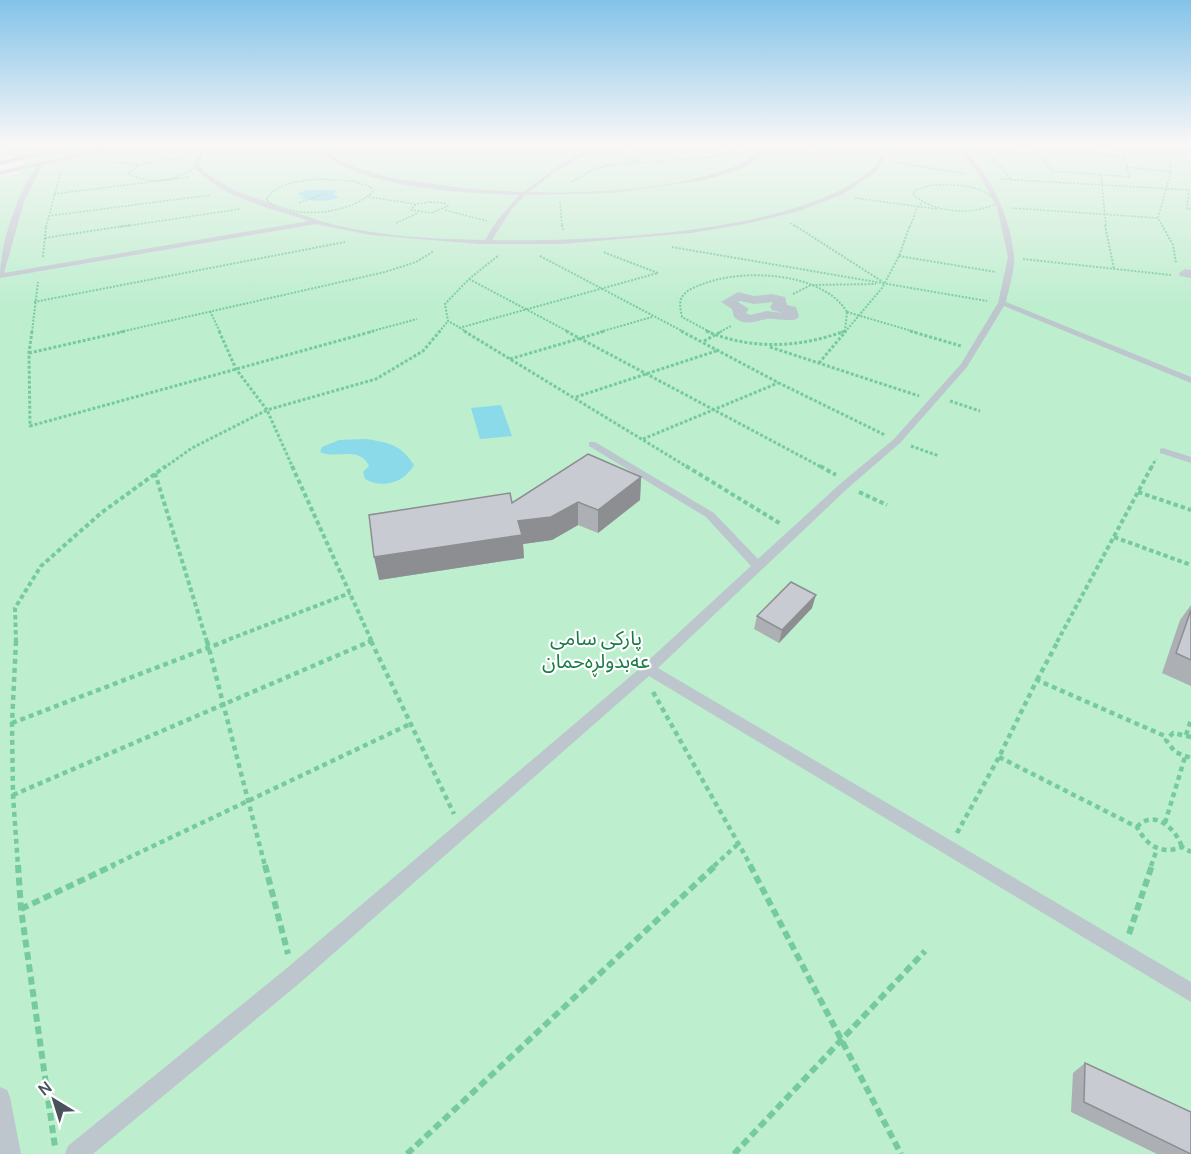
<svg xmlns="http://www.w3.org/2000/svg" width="1191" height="1154" font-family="Manrope,'Noto Sans Arabic',sans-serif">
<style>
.green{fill:#bdeece}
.water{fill:#8bdaea}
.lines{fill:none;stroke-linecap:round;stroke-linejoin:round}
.path-far5{stroke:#76cb9e;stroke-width:1.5;stroke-dasharray:2 1.5;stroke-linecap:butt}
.path-far4{stroke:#76cb9e;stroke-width:2;stroke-dasharray:2 1.5;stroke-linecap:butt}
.path-far3{stroke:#76cb9e;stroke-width:3;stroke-dasharray:3 2;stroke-linecap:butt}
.path-far2{stroke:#76cb9e;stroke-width:4;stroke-dasharray:4.5 3;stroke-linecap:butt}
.path-far1{stroke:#76cb9e;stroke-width:4.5;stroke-dasharray:5 4;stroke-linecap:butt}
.path{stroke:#76cb9e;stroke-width:6;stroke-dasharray:8 4.5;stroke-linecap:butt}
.lane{fill:#bdc6cd;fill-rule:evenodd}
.street{fill:#bdc6cd;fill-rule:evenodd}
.wall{fill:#acafb4}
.shaded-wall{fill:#8c8e92}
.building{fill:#c8cbd1;stroke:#8c8e92;stroke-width:1.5}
.labels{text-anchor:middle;stroke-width:4.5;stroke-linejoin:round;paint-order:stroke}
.park-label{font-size:20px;fill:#197c46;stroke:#fff}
</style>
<rect width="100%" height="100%" fill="#f1eeee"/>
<polygon class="green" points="0,144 1191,144 1191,1154 0,1154 0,177 20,173 13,168 26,163 11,156 0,158 3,152 0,150"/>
<g class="water">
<path d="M308,190H334L336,191L333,195L339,197C328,203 313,201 301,198L304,196L298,195L300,192Z"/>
<polygon points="501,405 512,436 480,439 471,408"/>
<path d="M367,439C390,443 401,445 414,465C404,483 383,489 365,479L363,472L369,466C359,445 336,460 320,452L322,447L339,440Z"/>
</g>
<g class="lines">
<g class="path-far5">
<polyline points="714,144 746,148"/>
<polyline points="798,144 868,157"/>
<polyline points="848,144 851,144"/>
<polyline points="984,144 981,146 1011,179"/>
<polyline points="1003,144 1125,158"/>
<polyline points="1030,144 1052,171 1129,177 1124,153"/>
<polyline points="1087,144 1111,147"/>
<path d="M172,159L190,162L196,166C178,181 149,186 128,173L139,165Z"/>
<polyline points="638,161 609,151 639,144"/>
<polyline points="115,162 137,165"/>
<polyline points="893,162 966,174"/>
<polyline points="1126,167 1171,172"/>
<polyline points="1101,175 1106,227"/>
<path d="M320,179L353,181L371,187L373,192C347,215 295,220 266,200C277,182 301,181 320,179Z"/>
<polyline points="1000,179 1189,190 1187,209 1191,209"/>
<polyline points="572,182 594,169 609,165 725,156"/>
<path d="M932,185C953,185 984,183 997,203C974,216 932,213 913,194L915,190Z"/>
<polyline points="54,194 190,177"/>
<polyline points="369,197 415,204"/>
<polyline points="855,198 937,209"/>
<polygon points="430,202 444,203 448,206 431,213 411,210 416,204"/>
<polyline points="560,202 562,227"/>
<polyline points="299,203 326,193"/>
<polyline points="1012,208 1158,218"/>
<polyline points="445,210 487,221"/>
<polyline points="48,216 211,195"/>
<polyline points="396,223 418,213"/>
<polyline points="790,223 796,227"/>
<polyline points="46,227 61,171"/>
<polyline points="120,227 240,209"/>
<polyline points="910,227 917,208 922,202"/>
<polyline points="1163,227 1158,218 1171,172 1170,159"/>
</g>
<g class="path-far4">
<polyline points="562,225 563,230"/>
<polyline points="794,225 883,282"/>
<polyline points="1105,225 1114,269"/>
<polyline points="1162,225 1173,245 1176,263"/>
<polyline points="45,238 130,225"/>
<polyline points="672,247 987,301"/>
<polyline points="540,256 684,332"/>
<polyline points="899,256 996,272"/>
<polyline points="43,257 46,225"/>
<polyline points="1023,259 1171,275"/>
<polyline points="469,279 569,332"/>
<polyline points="793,294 811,285 876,284"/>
<polyline points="34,302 345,242"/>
<polyline points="210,311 220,332"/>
<polyline points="847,312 915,332"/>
<polyline points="459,328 658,273 603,252"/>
<polyline points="32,332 38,282"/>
<polyline points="120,332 385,272 416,262 434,251"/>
<polyline points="369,332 417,319"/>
<polyline points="439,332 448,321"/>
<polyline points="467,332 448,321 445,304 469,279 499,255"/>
<polyline points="600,332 652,317"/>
<path d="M710,332L682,317C681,311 679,305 681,299C685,290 695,287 703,284C743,268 823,272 847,312"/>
<polyline points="720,332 731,326"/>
<polyline points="841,332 845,331 847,312"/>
<polyline points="845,332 882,288 899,256 910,225"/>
</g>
<g class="path-far3">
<polyline points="32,331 29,353 30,426 374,331"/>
<polyline points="219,331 236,369 267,410 376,379 423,351 440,331"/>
<polyline points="464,331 689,468"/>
<polyline points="566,331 823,468"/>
<polyline points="681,331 779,383 885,435"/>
<path d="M706,331C751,350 799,348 845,331"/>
<polyline points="910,331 961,346"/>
<polyline points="704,341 722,331"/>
<polyline points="770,347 919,396"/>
<polyline points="29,353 126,331"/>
<polyline points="510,359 605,331"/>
<polyline points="819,363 846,331"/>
<polyline points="576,397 719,350"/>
<polyline points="950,401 980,411"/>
<polyline points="643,439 778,383"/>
<polyline points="911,446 939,456"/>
<polyline points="164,468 192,448 267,410 293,468"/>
<polyline points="1151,468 1156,459"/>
</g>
<g class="path-far2">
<polyline points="292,466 372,642"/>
<polyline points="686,466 781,524"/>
<polyline points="820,466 836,475"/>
<polyline points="155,473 207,642"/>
<polyline points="859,492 887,505"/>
<polyline points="1138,492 1191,510"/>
<polyline points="1114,537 1191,565"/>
<polyline points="16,642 15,608 41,566 101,513 166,466"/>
<polyline points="222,642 350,593"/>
<polyline points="368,642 371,641"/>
<polyline points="1057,642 1152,466"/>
</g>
<g class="path-far1">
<polyline points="16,641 12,723 13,795 18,866"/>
<polyline points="207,641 265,866"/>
<polyline points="371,641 454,814"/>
<polyline points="1037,680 1058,641"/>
<polyline points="653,692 751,866"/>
<polyline points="12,723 226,641"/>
<polyline points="1186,735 1191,720"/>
<polyline points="1191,737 1173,733 1166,740 1175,752 1191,758"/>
<path d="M999,757L1137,827C1147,846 1161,855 1182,847L1191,852"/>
<polyline points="13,795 371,641"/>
<polyline points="1165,823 1185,757"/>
<path d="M1137,827C1154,808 1176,829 1182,847"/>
<polyline points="957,833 999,757 1037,680 1167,737"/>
<polyline points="111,866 410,724"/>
<polyline points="714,866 739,843"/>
<polyline points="1151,866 1157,849"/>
</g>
<g class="path">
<polyline points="18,865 21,909 55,1147"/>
<polyline points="265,865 288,954"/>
<polyline points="750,865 901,1154"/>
<polyline points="21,909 114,865"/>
<polyline points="1129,934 1152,865"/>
<polyline points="407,1154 716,865"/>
<polyline points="734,1154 925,951"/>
</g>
<g class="lane">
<polygon points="80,144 90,144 0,165 0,161"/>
<path d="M107,144H111L112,147L142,144L42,165L24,202L4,273L309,221C269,207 223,199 193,166L202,144H206L199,166C221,188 246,195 275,205C295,212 315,220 335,225C384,237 436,239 485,240L496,222L519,195C465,193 380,189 334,161C327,157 322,150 318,144H323L335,158L360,169L392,178L469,189L523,192L566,161L598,144H604L553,173L529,192C590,194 725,190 768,144H773L759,158L743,168L704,180L613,193L525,195L511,210L492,240C587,242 796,234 870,171C878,165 882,153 887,144H892L876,172L843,194L799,211L745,224L691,233L561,244H479L371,235L316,224L0,278C0,243 17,195 37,166L0,175V171L101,149L107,146Z"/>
<path d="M953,144H958C989,172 1010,214 1014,256C1015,270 1009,288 1006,302L1191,377V383L1004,306L967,367L900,443L848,488L658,668L1191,982V1002L649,676L301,982L93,1154H65L68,1146L287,968L638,670L751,566L706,517L589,446V442H595L714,513L758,559L840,484L894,439L961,364L998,303L1008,257L997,207L981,178L965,156Z"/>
<polygon points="1119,144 1176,148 1181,147 1191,148 1191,150 1182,150 1177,151"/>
<polygon points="1163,448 1191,457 1191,463 1160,453 1160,449"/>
<polygon points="0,1087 7,1090 10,1097 21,1154 0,1154"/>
</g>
<g class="street">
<polygon points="1185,269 1191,270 1191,278 1180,276 1179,273"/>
<path d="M738,292L754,296L772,294L785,297L787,305L796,307L799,316L797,319C786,322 777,318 767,319C754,321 746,327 734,317L732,309L721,302ZM740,301L754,304L773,302L770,307L772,310L783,313L767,311L750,315L746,313L749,309L738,302Z"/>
</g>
</g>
<g class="wall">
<polygon points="641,477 640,500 598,533 578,525 552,540 523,544 524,558 379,580 512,503"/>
<polygon points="1191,605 1191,686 1162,673 1180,620"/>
<polygon points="812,608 779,643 754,629 757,616"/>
<polygon points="1085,1063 1191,1154 1157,1154 1071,1112 1073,1073"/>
</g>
<g class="shaded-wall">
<polygon points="641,477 640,500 598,533 598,510"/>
<polygon points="578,502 578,525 552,540 523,544 524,558 379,580 374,557 518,521"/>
<polygon points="816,595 812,608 779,643 782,630"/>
</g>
<g class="building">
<polygon points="588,454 641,477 598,510 578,502 551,517 518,521 522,535 374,557 369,515 510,493 512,503"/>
<polygon points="791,582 816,595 782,630 757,616"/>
<polygon points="1191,610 1191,660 1176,653"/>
<polygon points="1085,1063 1191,1112 1191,1154 1084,1102"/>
</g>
<linearGradient id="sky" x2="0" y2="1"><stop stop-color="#83c3e9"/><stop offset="0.47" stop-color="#f9f7f7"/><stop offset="1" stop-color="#f9f7f7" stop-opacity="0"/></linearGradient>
<rect width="1191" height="306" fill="url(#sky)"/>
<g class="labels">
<g class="park-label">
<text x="596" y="645">پارکی سامی<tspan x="596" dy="23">عەبدولڕەحمان</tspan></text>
</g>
</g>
<g transform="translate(54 1100) rotate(322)" stroke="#ffffff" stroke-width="4.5" paint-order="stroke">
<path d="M0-4.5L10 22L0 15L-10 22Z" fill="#47525b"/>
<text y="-9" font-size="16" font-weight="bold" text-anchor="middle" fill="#47525b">N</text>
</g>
</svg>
